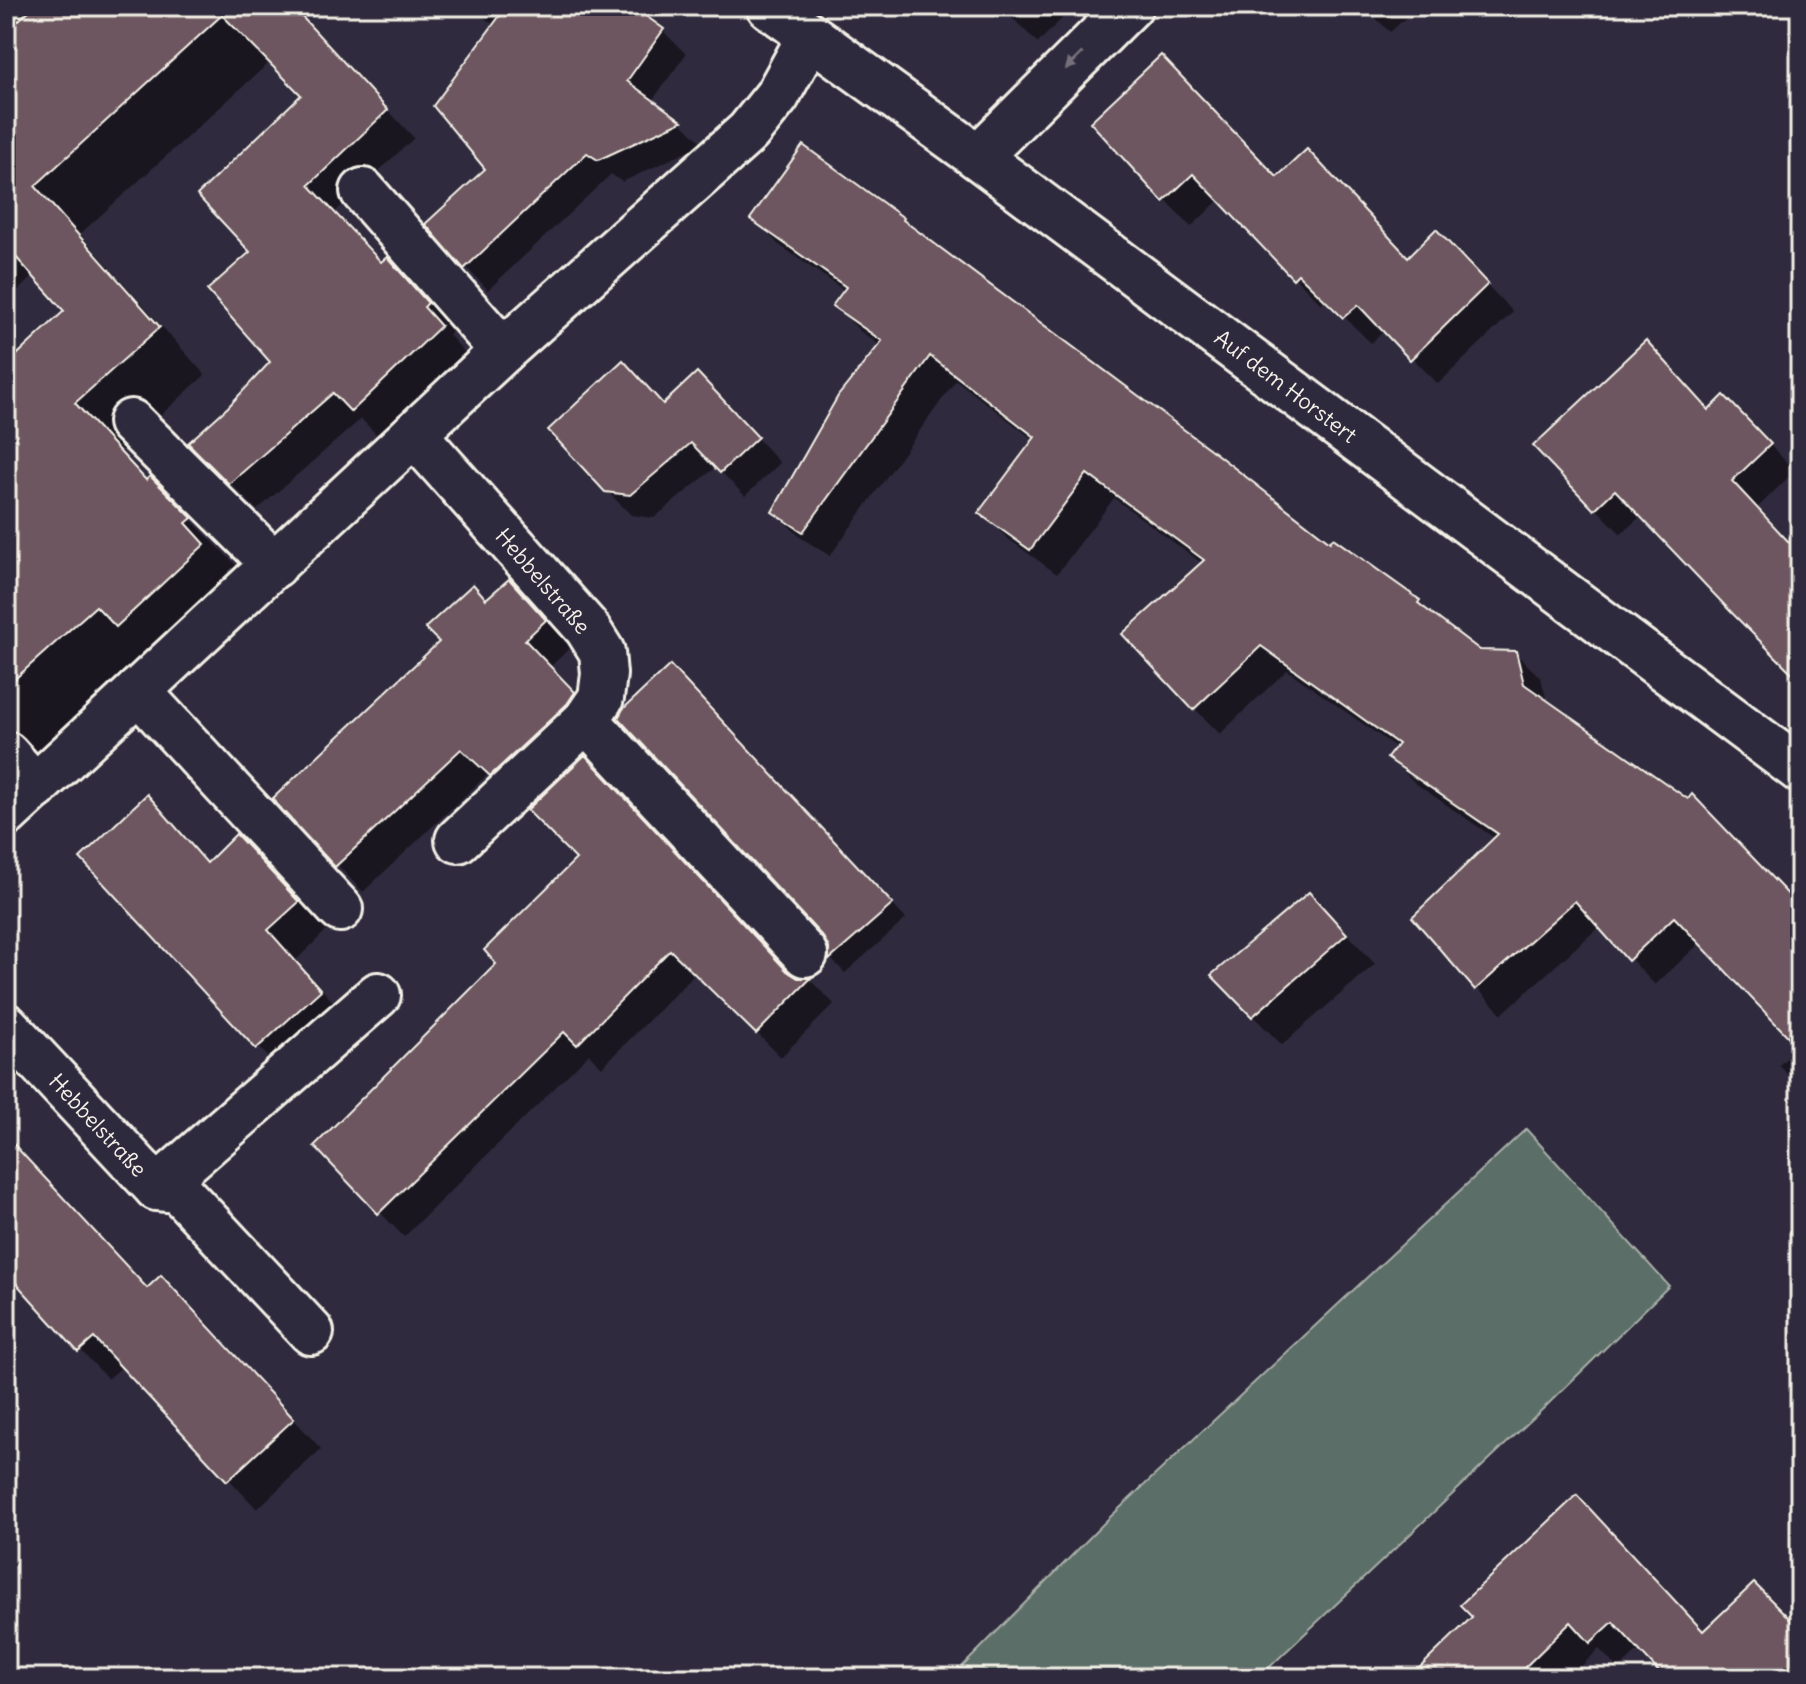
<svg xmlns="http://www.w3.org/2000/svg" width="1806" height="1684" font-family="Delius,sans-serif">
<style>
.green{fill:#5b6e67;stroke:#a8b0a8;stroke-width:2}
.shadow{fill:#0007}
.building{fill:#6d565e;stroke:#f4f1e8;stroke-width:2}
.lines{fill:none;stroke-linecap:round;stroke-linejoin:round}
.minor-casing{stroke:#f4f1e8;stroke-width:50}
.minor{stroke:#2f2a3d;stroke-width:44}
.oneway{fill:#747079}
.labels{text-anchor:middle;stroke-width:6;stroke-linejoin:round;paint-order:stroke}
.street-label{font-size:22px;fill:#f4f1e8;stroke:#2f2a3d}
</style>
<rect width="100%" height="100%" fill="#2f2a3d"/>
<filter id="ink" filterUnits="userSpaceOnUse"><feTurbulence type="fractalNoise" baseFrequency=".0125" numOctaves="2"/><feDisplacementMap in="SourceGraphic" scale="16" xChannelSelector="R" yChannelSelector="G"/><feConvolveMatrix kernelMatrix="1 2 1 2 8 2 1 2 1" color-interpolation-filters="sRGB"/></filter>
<g filter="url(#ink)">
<polygon class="green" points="1526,1129 1669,1286 1547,1405 1258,1678 951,1678 1107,1520"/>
<g class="shadow">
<polygon points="6,6 241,6 331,49 414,138 334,213 382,264 387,259 414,286 453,331 449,335 466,354 379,437 361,419 257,510 190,443 229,408 273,362 253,252 304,95 271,61 80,234 205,375 120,452 148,481 150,479 237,566 231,571 250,592 165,672 144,652 6,780 6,368 67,312 35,275 6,301"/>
<polygon points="469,6 629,6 663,31 686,54 652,101 681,122 703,144 622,182 611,174 488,290 466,267 488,169 495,26"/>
<polygon points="1000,6 1074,6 1038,43"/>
<polygon points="1338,6 1353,6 1346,14"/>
<polygon points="1363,6 1419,6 1390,32"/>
<polygon points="1092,122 1278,180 1408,259 1462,259 1513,312 1438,384 1385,330 1371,343 1326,299 1321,304 1220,199 1191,227"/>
<polygon points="753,218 903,219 916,232 1330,545 1418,602 1437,620 1479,652 1515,653 1541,678 1547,702 1800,908 1800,1089 1779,1065 1800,1046 1701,942 1655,985 1600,926 1502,1014 1477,988 1496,839 1415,783 1390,758 1397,748 1287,670 1220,734 1194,708 1203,564 1114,498 1057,574 1007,538 981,512 1034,440 956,380 830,556 800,537 774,511 881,346 860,331 835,306 845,291 778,244"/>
<polygon points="721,399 780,463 745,496 716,467 654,518 631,515 606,490 664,406"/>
<polygon points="1710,411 1750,424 1795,471 1757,508 1800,555 1800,678 1642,515 1621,534 1536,446"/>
<polygon points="487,601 535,609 571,647 550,667 600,720 518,801 488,774 363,892 275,799"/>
<polygon points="694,693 906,919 845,973 831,959 831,947"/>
<polygon points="147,796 209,864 265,865 326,931 296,960 349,1020 286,1076 83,858"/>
<polygon points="579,859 798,980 810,980 834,1004 781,1057 696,973 602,1067 589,1054 404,1237 316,1146 499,964"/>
<polygon points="1338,924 1375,964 1282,1045 1253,1016"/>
<polygon points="6,1135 148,1289 190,1306 321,1449 257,1509 123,1366 108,1379 6,1271"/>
<polygon points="1577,1498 1704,1633 1786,1618 1800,1606 1800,1678 1669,1678 1641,1648 1619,1669 1599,1649 1569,1678 1412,1678 1474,1617"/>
</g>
<g class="building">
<polygon points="34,6 292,6 388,110 309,185 381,262 387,257 428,303 424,307 441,326 351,412 333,393 229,484 188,443 228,407 270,362 207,290 250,252 197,195 301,95 222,15 35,186 160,327 75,403 146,480 150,476 192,518 186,523 205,544 116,627 96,606 6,687 6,365 64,311 6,246 6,32"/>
<polygon points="507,6 632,6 664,29 627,81 682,121 598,160 587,153 464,269 425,224 485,169 433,106"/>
<polygon points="1161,55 1277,177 1307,149 1408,257 1436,229 1488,284 1410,360 1358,305 1343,318 1298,274 1293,279 1193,174 1163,202 1090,122"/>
<polygon points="803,145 904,218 903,220 1210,449 1330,542 1333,538 1420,600 1418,603 1480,650 1516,651 1524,684 1688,799 1692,794 1800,907 1800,1049 1674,917 1628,961 1575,901 1475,990 1412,917 1498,834 1387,758 1398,744 1261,646 1193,710 1122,634 1204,560 1087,474 1030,550 978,513 1035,437 930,356 803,532 772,512 838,396 882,341 832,306 846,287 750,219"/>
<polygon points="1646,340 1709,410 1724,395 1771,444 1732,481 1800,554 1800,681 1733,614 1615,490 1594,510 1533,446"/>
<polygon points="623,360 663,404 697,372 758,437 720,473 691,443 630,495 605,492 548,430"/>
<polygon points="509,579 546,620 525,640 575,692 567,704 490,776 461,749 335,867 272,799 439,642 425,628 473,584 486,599"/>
<polygon points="670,665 893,904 829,960 829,948 823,937 618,718 623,709"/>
<polygon points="585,755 787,971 798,978 811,978 756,1034 670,950 577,1045 564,1032 378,1214 314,1146 496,964 484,950 576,859 527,810"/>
<polygon points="147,794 207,863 236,834 299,902 268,930 321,990 256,1049 80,858"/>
<polygon points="1309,892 1347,934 1252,1017 1211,975"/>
<polygon points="6,1136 147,1288 161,1275 294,1419 227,1481 94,1338 78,1352 6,1272"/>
<polygon points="1577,1495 1703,1631 1754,1583 1800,1629 1800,1678 1655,1678 1660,1673 1613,1622 1590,1643 1571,1622 1514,1678 1409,1678 1472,1617 1460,1605"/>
</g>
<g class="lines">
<defs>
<g id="minor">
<polyline points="769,6 978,157 1800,770"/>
<polyline points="978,157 1130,6"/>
<polyline points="363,191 503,351"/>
<polyline points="131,422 275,565"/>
<polyline points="414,434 587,628 602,652 604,674 601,698 586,720 458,840"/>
<polyline points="138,691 340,909"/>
<polyline points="586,720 805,954"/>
<polyline points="6,754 36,787"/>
<polyline points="6,814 503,351 748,132 777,96 810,36"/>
<polyline points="6,1026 157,1188 178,1190 311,1332"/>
<polyline points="157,1188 378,995"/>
</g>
</defs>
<use href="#minor" class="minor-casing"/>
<use href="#minor" class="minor"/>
</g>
<defs><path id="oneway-solid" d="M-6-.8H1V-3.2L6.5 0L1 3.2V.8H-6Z" transform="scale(2)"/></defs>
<use class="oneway" href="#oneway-solid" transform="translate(1074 61) rotate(135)"/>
</g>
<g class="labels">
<g class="street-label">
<text transform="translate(1286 386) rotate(37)" y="8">Auf dem Horstert</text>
<text transform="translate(543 581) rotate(49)" y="8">Hebbelstraße</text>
<text transform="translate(98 1125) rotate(47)" y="8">Hebbelstraße</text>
</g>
</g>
<rect width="1806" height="1684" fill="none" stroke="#2f2a3d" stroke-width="32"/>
<rect x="16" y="16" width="1774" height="1652" fill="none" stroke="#f4f1e8" stroke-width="3" filter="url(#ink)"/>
</svg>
